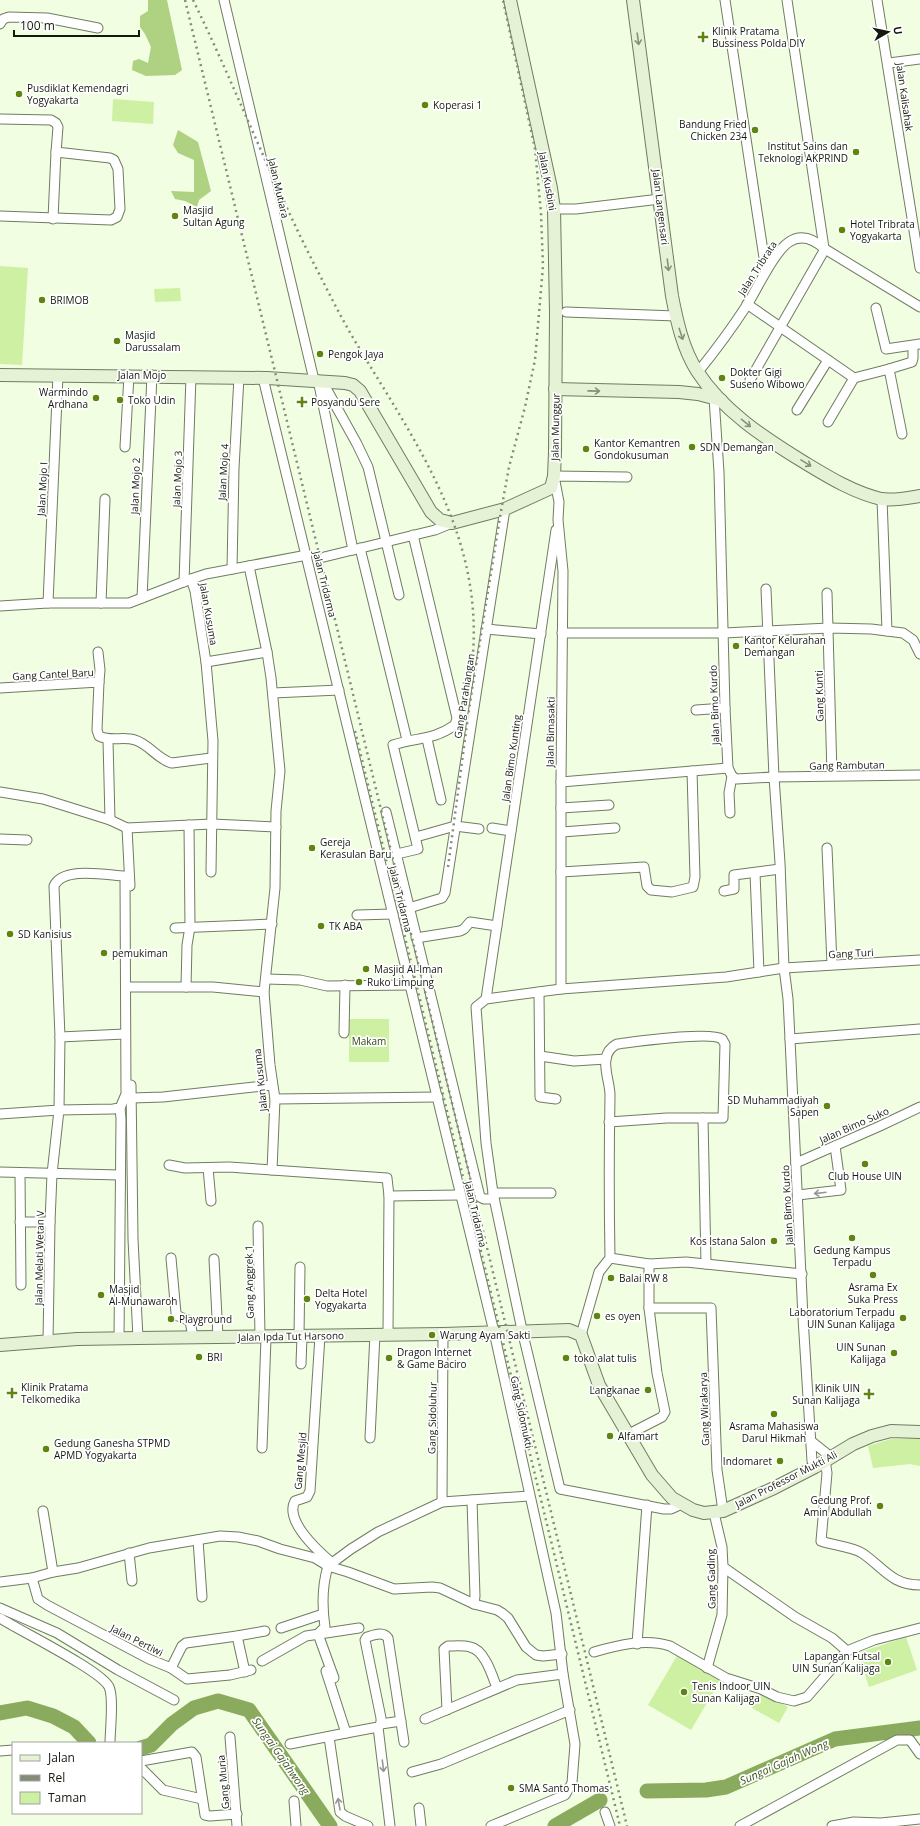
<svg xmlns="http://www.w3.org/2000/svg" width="920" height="1826" font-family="'Open Sans',sans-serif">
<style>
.green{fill:#cdf0a3}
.forest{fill:#aed182}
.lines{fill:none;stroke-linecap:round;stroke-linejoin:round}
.river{stroke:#8aab5e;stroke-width:15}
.street-casing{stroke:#707c62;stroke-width:11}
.secondary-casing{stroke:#707c62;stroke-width:14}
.street{stroke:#fff;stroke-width:9}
.secondary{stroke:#e6f2d6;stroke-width:12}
.rail{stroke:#838c79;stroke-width:2.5;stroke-dasharray:2 4;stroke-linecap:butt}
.oneway{stroke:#88907c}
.oneway2{stroke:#959793}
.poi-dot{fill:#5e860f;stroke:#fff;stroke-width:1.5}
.labels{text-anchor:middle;stroke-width:3.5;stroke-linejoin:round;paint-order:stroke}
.poi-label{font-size:10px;fill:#14180e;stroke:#fff;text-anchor:start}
.street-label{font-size:10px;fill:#14180e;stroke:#fff}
.park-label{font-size:10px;fill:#30450c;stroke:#fff}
.water-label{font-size:11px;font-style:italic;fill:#40561f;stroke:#fff}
</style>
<rect width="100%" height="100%" fill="#f1fee2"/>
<g class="green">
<polygon points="113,99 154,102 153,124 112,121"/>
<polygon points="0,266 28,268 22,365 0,364"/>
<polygon points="180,288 181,301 155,302 154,289"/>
<rect x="349" y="1019" width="40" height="43"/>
<polygon points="920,1438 920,1466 910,1464 873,1468 868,1446 891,1439"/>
<polygon points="906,1637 917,1670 869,1687 858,1653"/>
<polygon points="678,1654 721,1679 691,1730 648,1705"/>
<polygon points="761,1691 788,1707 779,1723 752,1708"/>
</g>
<g class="forest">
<polygon points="148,0 167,0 182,70 175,75 146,76 132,70 133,61 139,59 148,63 151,47 145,34 140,27 140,16 148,11"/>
<polygon points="178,130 198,142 211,191 199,200 197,207 185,201 175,199 171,191 194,192 194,160 178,153 173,145"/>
</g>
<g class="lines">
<g class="river">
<polyline points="0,1713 27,1708 53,1716 74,1727 89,1743"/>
<polyline points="141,1748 151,1745 172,1724 194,1708 218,1701 249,1710 330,1826"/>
<polyline points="647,1791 706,1790 726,1787 835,1739 920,1728"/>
<polyline points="555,1826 600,1800"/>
</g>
<defs>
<g id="street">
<polyline points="224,0 314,380"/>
<polyline points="725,0 766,271"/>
<polyline points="787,0 824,248"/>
<polyline points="877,0 920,268"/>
<polyline points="0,24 3,19 9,17 47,18 98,28"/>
<polyline points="889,63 920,59"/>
<polyline points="0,119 51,120 56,123 58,127 56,152 110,158 114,160 118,169 120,209 117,217 111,220 0,216"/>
<polyline points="554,209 576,209 660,199"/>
<polyline points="53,219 56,152"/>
<polyline points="747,304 854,378 889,369"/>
<polyline points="876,308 886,349 920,344"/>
<polyline points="566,312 676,316"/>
<path d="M698,372C715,351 732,328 747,305C757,289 774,252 789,242C802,233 815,240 825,249L920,307"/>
<polyline points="263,378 494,1332 556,1613 563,1674 575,1744 572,1783 565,1795 491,1826"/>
<polyline points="318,380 353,550"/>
<polyline points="750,380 825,249"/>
<polyline points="322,381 357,444 368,467 399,595"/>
<polyline points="714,398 719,472 725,708 728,768 732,776 736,779 774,777 780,863 784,968 788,999 790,1039 803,1318 812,1461 815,1467"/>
<polyline points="797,410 828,360"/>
<polyline points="828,422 854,378"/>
<polyline points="902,434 889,369 912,362 913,358 913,346"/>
<polyline points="125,447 129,375"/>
<polyline points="882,499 887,631"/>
<polyline points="360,548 407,740"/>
<polyline points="324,557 435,530 452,523"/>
<polyline points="249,566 267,652"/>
<polyline points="232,569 234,468 239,377"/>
<polyline points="191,579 206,574 307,555"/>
<polyline points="184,582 191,376"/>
<polyline points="766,589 774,777 920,775"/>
<polyline points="827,593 832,775"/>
<polyline points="142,598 152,375"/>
<polyline points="48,603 58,375"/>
<polyline points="101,603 105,499"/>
<polyline points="0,606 48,603 129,603 191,579 195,591 206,662 213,741 211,872"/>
<polyline points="486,629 541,634"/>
<polyline points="562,633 724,633 829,628 871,629 903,633 913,640 920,654"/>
<polyline points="98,652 100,670 99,682"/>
<polyline points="206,662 267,652 271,678 280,771 276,811 275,888 264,992 270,1065 275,1099 272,1170 387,1178 389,1196 388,1334"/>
<path d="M0,688L99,682L97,730L99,736C111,742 123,736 135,740C149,744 158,760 172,763L211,758"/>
<polyline points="273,693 339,690"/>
<polyline points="696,710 725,708"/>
<polyline points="427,739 441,800"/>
<polyline points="108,740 110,820"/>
<polyline points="561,782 728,768"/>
<polyline points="0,792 43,799 110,820 127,828 212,824 276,827"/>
<polyline points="561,808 609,805"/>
<polyline points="386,812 480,1197 484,1199 494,1199"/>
<polyline points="730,813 729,793 732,776"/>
<polyline points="127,828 130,886"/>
<polyline points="492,828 511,831"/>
<polyline points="562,832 615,828"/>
<polyline points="416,837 455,826 479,829"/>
<polyline points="0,839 27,840"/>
<polyline points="827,848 832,964"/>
<path d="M397,854L418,849L393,745C417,737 432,741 455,725L457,718L413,535"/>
<polyline points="561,872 644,867 647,886 651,890 672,892 693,887 695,877 692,771"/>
<polyline points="755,873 759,972"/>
<polyline points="724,891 734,889 734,875 780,869"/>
<polyline points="409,908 442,898 445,893 505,509"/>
<polyline points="357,915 393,914"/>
<polyline points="175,928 272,924"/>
<polyline points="416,938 460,931 464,929 470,922 497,926"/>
<polyline points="266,979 300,980 327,986 411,985"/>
<polyline points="129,987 213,987 264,992"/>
<polyline points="186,987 187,945 190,927 189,825"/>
<polyline points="561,989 561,782 563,571 558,520 559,502 554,476 627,477"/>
<polyline points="539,992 540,1097 556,1099"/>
<polyline points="486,999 556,530"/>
<polyline points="344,1033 345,985"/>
<polyline points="60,1037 125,1034"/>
<polyline points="790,1039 920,1029"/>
<polyline points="540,1056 574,1061 606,1059"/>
<polyline points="131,1085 133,1239 138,1338"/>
<polyline points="132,1098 163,1097 272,1085"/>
<polyline points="275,1099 438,1097"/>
<path d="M0,1114L59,1110L113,1109L120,1108L126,1094L125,876C106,875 63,866 54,886L60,1037L59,1110L52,1174L50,1222L48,1342"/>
<polyline points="703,1118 706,1264"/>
<polyline points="796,1163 880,1126 920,1107"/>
<polyline points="169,1165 185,1168 229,1167 272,1170"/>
<polyline points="208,1168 211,1201"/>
<polyline points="0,1172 120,1175"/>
<polyline points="20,1173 21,1285"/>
<polyline points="493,1193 551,1193"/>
<polyline points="798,1195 841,1190 835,1146"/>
<polyline points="389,1196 460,1195"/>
<polyline points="20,1222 50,1222"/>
<polyline points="258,1226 260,1337"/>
<polyline points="171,1258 176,1313 178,1316 190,1321 193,1337"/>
<polyline points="610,1258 649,1264 686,1262 802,1274"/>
<polyline points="214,1259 218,1337"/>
<polyline points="649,1308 711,1308 717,1470 723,1511"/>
<path d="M581,1335L599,1272L610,1258C609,1204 609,1150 610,1095C610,1084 604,1070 606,1059C607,1052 611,1047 617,1044C634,1042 710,1031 722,1039C723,1040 724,1043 725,1044L723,1118H667L609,1122"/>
<polyline points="299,1336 300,1267"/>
<path d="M320,1336L310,1491L307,1497L295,1501C284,1521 319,1552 332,1563"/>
<polyline points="119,1339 121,1119 120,1108"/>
<polyline points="301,1364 302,1336"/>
<polyline points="627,1435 662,1417 665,1412 657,1373 649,1308 649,1264"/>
<polyline points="370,1438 375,1334"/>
<polyline points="811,1441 826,1453 829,1459"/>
<polyline points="262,1448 266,1338"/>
<path d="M825,1460L827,1473L821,1541C832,1545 853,1547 862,1553C883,1567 891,1585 920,1585"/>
<polyline points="472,1500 475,1596 474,1604"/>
<polyline points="442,1502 443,1334"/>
<polyline points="682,1504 671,1509 664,1509 560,1489 522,1330 493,1193 486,1143 476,1007 486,999 561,989 726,977 784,968 920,960"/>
<polyline points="43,1511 53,1572"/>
<polyline points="198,1540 202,1597"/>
<polyline points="129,1553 132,1581"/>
<polyline points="723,1567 795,1617 832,1638 847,1651"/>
<polyline points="32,1578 38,1599 47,1605 149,1659 171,1668 182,1646 186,1643 237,1636 265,1631"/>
<polyline points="0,1582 32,1578 53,1572 78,1568 149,1548 220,1536 238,1537 258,1541 280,1549 315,1558 328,1566 348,1572 394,1589 432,1587 440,1588 474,1604 497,1610 502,1613 508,1618 526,1647 536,1655 543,1656 562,1654"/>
<polyline points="0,1608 57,1633 118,1670 174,1700"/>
<path d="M0,1618C20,1631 102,1671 109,1687C114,1697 110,1731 110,1743"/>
<polyline points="281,1628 323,1614"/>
<path d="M318,1634L325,1627C322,1607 322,1586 328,1566L351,1549L378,1532L442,1502L529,1496"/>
<polyline points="318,1634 334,1678"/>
<polyline points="237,1636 245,1672"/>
<polyline points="637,1644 647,1505"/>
<path d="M594,1652C618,1645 646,1638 670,1646L726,1678L761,1689L777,1697L794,1701L807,1697L847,1651L874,1640L920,1628"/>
<polyline points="262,1661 306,1636 359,1628"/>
<polyline points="171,1668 187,1679 230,1675 251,1670"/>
<polyline points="707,1668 722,1615 723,1567 722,1547 714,1513"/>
<path d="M326,1671L346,1733L378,1727L381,1724V1718L365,1640L367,1637C374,1635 383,1631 388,1638L404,1742"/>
<path d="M447,1710L444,1649L448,1646C455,1646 463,1645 470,1647C485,1650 492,1675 497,1688"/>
<polyline points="425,1719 517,1680 563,1674"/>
<polyline points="381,1724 401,1721"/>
<polyline points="378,1727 390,1826"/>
<polyline points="230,1737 237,1826"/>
<polyline points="329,1737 340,1812 345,1816 368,1826"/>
<polyline points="290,1744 346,1733"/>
<polyline points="0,1751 13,1750"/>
<polyline points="141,1761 192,1752 196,1757 205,1815 210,1816 237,1814"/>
<polyline points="141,1768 163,1790 202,1799"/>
<polyline points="412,1772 441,1764 570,1710"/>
<polyline points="294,1801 296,1826"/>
<polyline points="419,1808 421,1826"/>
<polyline points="605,1812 610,1826"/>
<polyline points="740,1826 897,1740 910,1740 920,1754"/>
<polyline points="832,1826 854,1822 881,1823 920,1819"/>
</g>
<g id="secondary">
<path d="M633,0L672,296C677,322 683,349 697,371C722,410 763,437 802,461C827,476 852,492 881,499C893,501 908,498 920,496"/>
<polyline points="0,375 267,378 345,383 353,385 360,391 431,512 440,520 452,523 505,509 551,488 554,476 555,452 556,312 554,209 551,188 510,0"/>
<polyline points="555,389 679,392 698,394 721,400"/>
<polyline points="0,1345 77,1339 138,1338 443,1334 569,1330 581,1335 599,1385 652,1475 672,1498 693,1510 704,1513 723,1511 774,1488 815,1467 853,1444 872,1436 891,1431 920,1432"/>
</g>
</defs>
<use href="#street" class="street-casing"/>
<use href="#secondary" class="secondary-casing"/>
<use href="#street" class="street"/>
<use href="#secondary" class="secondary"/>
<g class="rail">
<polyline points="185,0 627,1826"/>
<path d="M193,0C235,86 270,177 313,262C326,287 338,312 352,336C411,436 482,530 473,653"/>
<polyline points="355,731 620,1826"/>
<polyline points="448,867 469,709 501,511 509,467 525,407 535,360 543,266 541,213 535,149 503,0"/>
</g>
</g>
<defs><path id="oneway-shaft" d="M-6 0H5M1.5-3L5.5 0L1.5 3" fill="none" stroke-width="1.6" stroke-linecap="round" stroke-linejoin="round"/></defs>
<g class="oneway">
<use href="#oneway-shaft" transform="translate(638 39) rotate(82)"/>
<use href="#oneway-shaft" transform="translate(668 265) rotate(83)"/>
<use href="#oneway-shaft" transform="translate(681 334) rotate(72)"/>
<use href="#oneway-shaft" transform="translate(594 391) rotate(1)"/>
<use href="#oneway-shaft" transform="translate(746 423) rotate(39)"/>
<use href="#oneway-shaft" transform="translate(806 463) rotate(32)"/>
</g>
<g class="oneway2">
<use href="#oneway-shaft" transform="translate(820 1193) rotate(173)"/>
<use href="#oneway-shaft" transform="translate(383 1766) rotate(83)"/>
<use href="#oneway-shaft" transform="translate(339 1804) rotate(-100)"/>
</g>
<g class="poi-dot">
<path d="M701 31h4v4h4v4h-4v4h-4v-4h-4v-4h4z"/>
<circle cx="19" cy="94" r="4"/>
<circle cx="425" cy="105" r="4"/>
<circle cx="755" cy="130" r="4"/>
<circle cx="856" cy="152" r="4"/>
<circle cx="175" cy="216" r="4"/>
<circle cx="842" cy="230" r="4"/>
<circle cx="42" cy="300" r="4"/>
<circle cx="117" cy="341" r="4"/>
<circle cx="320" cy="354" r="4"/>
<circle cx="722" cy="378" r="4"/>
<circle cx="96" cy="398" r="4"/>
<circle cx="120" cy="400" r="4"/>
<path d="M300 396h4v4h4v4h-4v4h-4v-4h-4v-4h4z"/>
<circle cx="692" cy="447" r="4"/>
<circle cx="586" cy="449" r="4"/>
<circle cx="736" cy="646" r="4"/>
<circle cx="312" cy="848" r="4"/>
<circle cx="321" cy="926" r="4"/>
<circle cx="10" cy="934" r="4"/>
<circle cx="104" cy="953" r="4"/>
<circle cx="366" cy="969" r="4"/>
<circle cx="359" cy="982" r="4"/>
<circle cx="827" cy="1106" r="4"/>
<circle cx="865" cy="1164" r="4"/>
<circle cx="852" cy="1238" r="4"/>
<circle cx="774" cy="1241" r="4"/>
<circle cx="873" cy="1275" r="4"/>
<circle cx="611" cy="1278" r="4"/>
<circle cx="101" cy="1295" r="4"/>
<circle cx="307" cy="1299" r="4"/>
<circle cx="597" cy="1316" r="4"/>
<circle cx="903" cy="1318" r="4"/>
<circle cx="171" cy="1319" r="4"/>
<circle cx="432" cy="1335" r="4"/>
<circle cx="894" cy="1353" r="4"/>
<circle cx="199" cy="1357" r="4"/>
<circle cx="389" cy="1358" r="4"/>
<circle cx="566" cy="1358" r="4"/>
<circle cx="648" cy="1390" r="4"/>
<path d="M10 1387h4v4h4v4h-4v4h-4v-4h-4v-4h4z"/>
<path d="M867 1388h4v4h4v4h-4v4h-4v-4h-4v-4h4z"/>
<circle cx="774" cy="1414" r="4"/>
<circle cx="610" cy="1436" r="4"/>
<circle cx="46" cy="1449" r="4"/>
<circle cx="780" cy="1461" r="4"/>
<circle cx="880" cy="1506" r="4"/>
<circle cx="888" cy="1662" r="4"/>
<circle cx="684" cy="1692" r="4"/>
<circle cx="511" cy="1788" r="4"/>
</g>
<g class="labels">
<g class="poi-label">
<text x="712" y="35">Klinik Pratama<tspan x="712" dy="12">Bussiness Polda DIY</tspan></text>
<text x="27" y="92">Pusdiklat Kemendagri<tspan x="27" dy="12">Yogyakarta</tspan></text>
<text x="433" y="109">Koperasi 1</text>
<text x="747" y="128" text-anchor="end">Bandung Fried<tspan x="747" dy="12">Chicken 234</tspan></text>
<text x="848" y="150" text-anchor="end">Institut Sains dan<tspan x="848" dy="12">Teknologi AKPRIND</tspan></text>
<text x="183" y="214">Masjid<tspan x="183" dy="12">Sultan Agung</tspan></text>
<text x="850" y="228">Hotel Tribrata<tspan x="850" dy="12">Yogyakarta</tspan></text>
<text x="50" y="304">BRIMOB</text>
<text x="125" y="339">Masjid<tspan x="125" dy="12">Darussalam</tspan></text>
<text x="328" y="358">Pengok Jaya</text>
<text x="730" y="376">Dokter Gigi<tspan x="730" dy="12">Suseno Wibowo</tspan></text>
<text x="88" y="396" text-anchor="end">Warmindo<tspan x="88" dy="12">Ardhana</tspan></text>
<text x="128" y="404">Toko Udin</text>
<text x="311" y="406">Posyandu Sere</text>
<text x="594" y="447">Kantor Kemantren<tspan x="594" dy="12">Gondokusuman</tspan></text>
<text x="700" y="451">SDN Demangan</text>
<text x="744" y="644">Kantor Kelurahan<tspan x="744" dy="12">Demangan</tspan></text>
<text x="320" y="846">Gereja<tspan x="320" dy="12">Kerasulan Baru</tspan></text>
<text x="329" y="930">TK ABA</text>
<text x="18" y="938">SD Kanisius</text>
<text x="112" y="957">pemukiman</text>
<text x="374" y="973">Masjid Al-Iman</text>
<text x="367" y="986">Ruko Limpung</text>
<text x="819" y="1104" text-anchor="end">SD Muhammadiyah<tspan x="819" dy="12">Sapen</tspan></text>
<text x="865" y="1180" text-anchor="middle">Club House UIN</text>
<text x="766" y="1245" text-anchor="end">Kos Istana Salon</text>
<text x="852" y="1254" text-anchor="middle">Gedung Kampus<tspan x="852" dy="12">Terpadu</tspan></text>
<text x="619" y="1282">Balai RW 8</text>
<text x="873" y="1291" text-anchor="middle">Asrama Ex<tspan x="873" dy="12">Suka Press</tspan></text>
<text x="109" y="1293">Masjid<tspan x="109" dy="12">Al-Munawaroh</tspan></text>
<text x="315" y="1297">Delta Hotel<tspan x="315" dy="12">Yogyakarta</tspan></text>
<text x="895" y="1316" text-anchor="end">Laboratorium Terpadu<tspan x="895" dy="12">UIN Sunan Kalijaga</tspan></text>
<text x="605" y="1320">es oyen</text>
<text x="179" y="1323">Playground</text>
<text x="440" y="1339">Warung Ayam Sakti</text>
<text x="886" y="1351" text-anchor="end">UIN Sunan<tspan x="886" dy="12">Kalijaga</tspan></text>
<text x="397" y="1356">Dragon Internet<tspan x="397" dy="12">&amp; Game Baciro</tspan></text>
<text x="207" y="1361">BRI</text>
<text x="574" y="1362">toko alat tulis</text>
<text x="21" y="1391">Klinik Pratama<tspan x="21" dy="12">Telkomedika</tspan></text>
<text x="860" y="1392" text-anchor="end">Klinik UIN<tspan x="860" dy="12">Sunan Kalijaga</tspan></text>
<text x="640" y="1394" text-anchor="end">Langkanae</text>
<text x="774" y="1430" text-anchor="middle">Asrama Mahasiswa<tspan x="774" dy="12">Darul Hikmah</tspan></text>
<text x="618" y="1440">Alfamart</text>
<text x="54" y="1447">Gedung Ganesha STPMD<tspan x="54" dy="12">APMD Yogyakarta</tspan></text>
<text x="772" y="1465" text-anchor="end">Indomaret</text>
<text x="872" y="1504" text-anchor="end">Gedung Prof.<tspan x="872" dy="12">Amin Abdullah</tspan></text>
<text x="880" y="1660" text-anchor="end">Lapangan Futsal<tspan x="880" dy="12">UIN Sunan Kalijaga</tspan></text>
<text x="692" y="1690">Tenis Indoor UIN<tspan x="692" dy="12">Sunan Kalijaga</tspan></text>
<text x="519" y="1792">SMA Santo Thomas</text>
</g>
<g class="street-label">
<text transform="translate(905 97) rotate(82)" y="4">Jalan Kalisahak</text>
<text transform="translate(548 181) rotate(80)" y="4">Jalan Kusbini</text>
<text transform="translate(279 188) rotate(77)" y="4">Jalan Mutiara</text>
<text transform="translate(661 207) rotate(83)" y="4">Jalan Langensari</text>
<text transform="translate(757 268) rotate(-57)" y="4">Jalan Tribrata</text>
<text x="142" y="379">Jalan Mojo</text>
<text transform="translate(555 427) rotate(-89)" y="4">Jalan Munggur</text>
<text transform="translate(223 472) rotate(-87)" y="4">Jalan Mojo 4</text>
<text transform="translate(177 479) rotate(-88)" y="4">Jalan Mojo 3</text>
<text transform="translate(135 486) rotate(-88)" y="4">Jalan Mojo 2</text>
<text transform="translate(42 489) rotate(-87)" y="4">Jalan Mojo I</text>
<text transform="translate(325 584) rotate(76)" y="4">Jalan Tridarma</text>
<text transform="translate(209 614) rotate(80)" y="4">Jalan Kusuma</text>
<text transform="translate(53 674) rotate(-3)" y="4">Gang Cantel Baru</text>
<text transform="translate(464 696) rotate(-81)" y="4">Gang Parahiangan</text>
<text transform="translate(819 696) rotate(-91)" y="4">Gang Kunti</text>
<text transform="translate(714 705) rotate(-92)" y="4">Jalan Bimo Kurdo</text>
<text transform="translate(550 732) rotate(-89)" y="4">Jalan Bimasakti</text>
<text transform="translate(511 758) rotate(-82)" y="4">Jalan Bimo Kunting</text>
<text transform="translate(847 765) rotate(-1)" y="4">Gang Rambutan</text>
<text transform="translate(401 899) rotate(76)" y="4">Jalan Tridarma</text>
<text transform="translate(851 953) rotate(-3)" y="4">Gang Turi</text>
<text transform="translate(260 1080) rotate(-96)" y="4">Jalan Kusuma</text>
<text transform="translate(854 1125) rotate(-24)" y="4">Jalan Bimo Suko</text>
<text transform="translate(787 1205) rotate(-93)" y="4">Jalan Bimo Kurdo</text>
<text transform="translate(476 1214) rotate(77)" y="4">Jalan Tridarma</text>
<text transform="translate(39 1258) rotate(-89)" y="4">Jalan Melati Wetan V</text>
<text transform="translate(249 1282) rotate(-91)" y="4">Gang Anggrek 1</text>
<text transform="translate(291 1336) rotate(-1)" y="4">Jalan Ipda Tut Harsono</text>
<text transform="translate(704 1409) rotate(-92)" y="4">Gang Wirakarya</text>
<text transform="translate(522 1412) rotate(78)" y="4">Gang Sidomukti</text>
<text transform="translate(432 1418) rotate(-89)" y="4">Gang Sidoluhur</text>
<text transform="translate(300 1461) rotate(-85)" y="4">Gang Mesjid</text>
<text transform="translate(786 1479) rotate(-27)" y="4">Jalan Professor Mukti Ali</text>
<text transform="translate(711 1579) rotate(-91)" y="4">Gang Gading</text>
<text transform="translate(137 1640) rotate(27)" y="4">Jalan Pertiwi</text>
<text transform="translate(223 1782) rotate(-95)" y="4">Gang Muria</text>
</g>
<g class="park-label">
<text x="369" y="1045">Makam</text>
</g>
<g class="water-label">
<text transform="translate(281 1756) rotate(55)" y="4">Sungai Gajahwong</text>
<text transform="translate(784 1762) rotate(-24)" y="4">Sungai Gajah Wong</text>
</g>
</g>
<rect x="12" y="1742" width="130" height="72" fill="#ffffff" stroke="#a1a39f"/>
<rect x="20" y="1755" width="20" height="6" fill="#e6f2d6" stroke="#a1a39f"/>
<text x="48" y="1762" font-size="12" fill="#14180e">Jalan</text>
<rect x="20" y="1775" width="20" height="6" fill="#838c79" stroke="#a1a39f"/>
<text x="48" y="1782" font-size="12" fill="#14180e">Rel</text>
<rect x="20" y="1792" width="20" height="12" fill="#cdf0a3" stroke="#a1a39f"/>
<text x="48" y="1802" font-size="12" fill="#14180e">Taman</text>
<g transform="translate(888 32) rotate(81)" stroke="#ffffff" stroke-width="3" paint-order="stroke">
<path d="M0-3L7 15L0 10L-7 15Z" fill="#14180e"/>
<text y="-6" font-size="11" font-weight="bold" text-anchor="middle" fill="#14180e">U</text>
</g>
<path d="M14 30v6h125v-6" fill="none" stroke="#14180e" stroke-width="2"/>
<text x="20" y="30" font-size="12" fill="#14180e" stroke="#ffffff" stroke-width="3" paint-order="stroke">100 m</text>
</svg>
